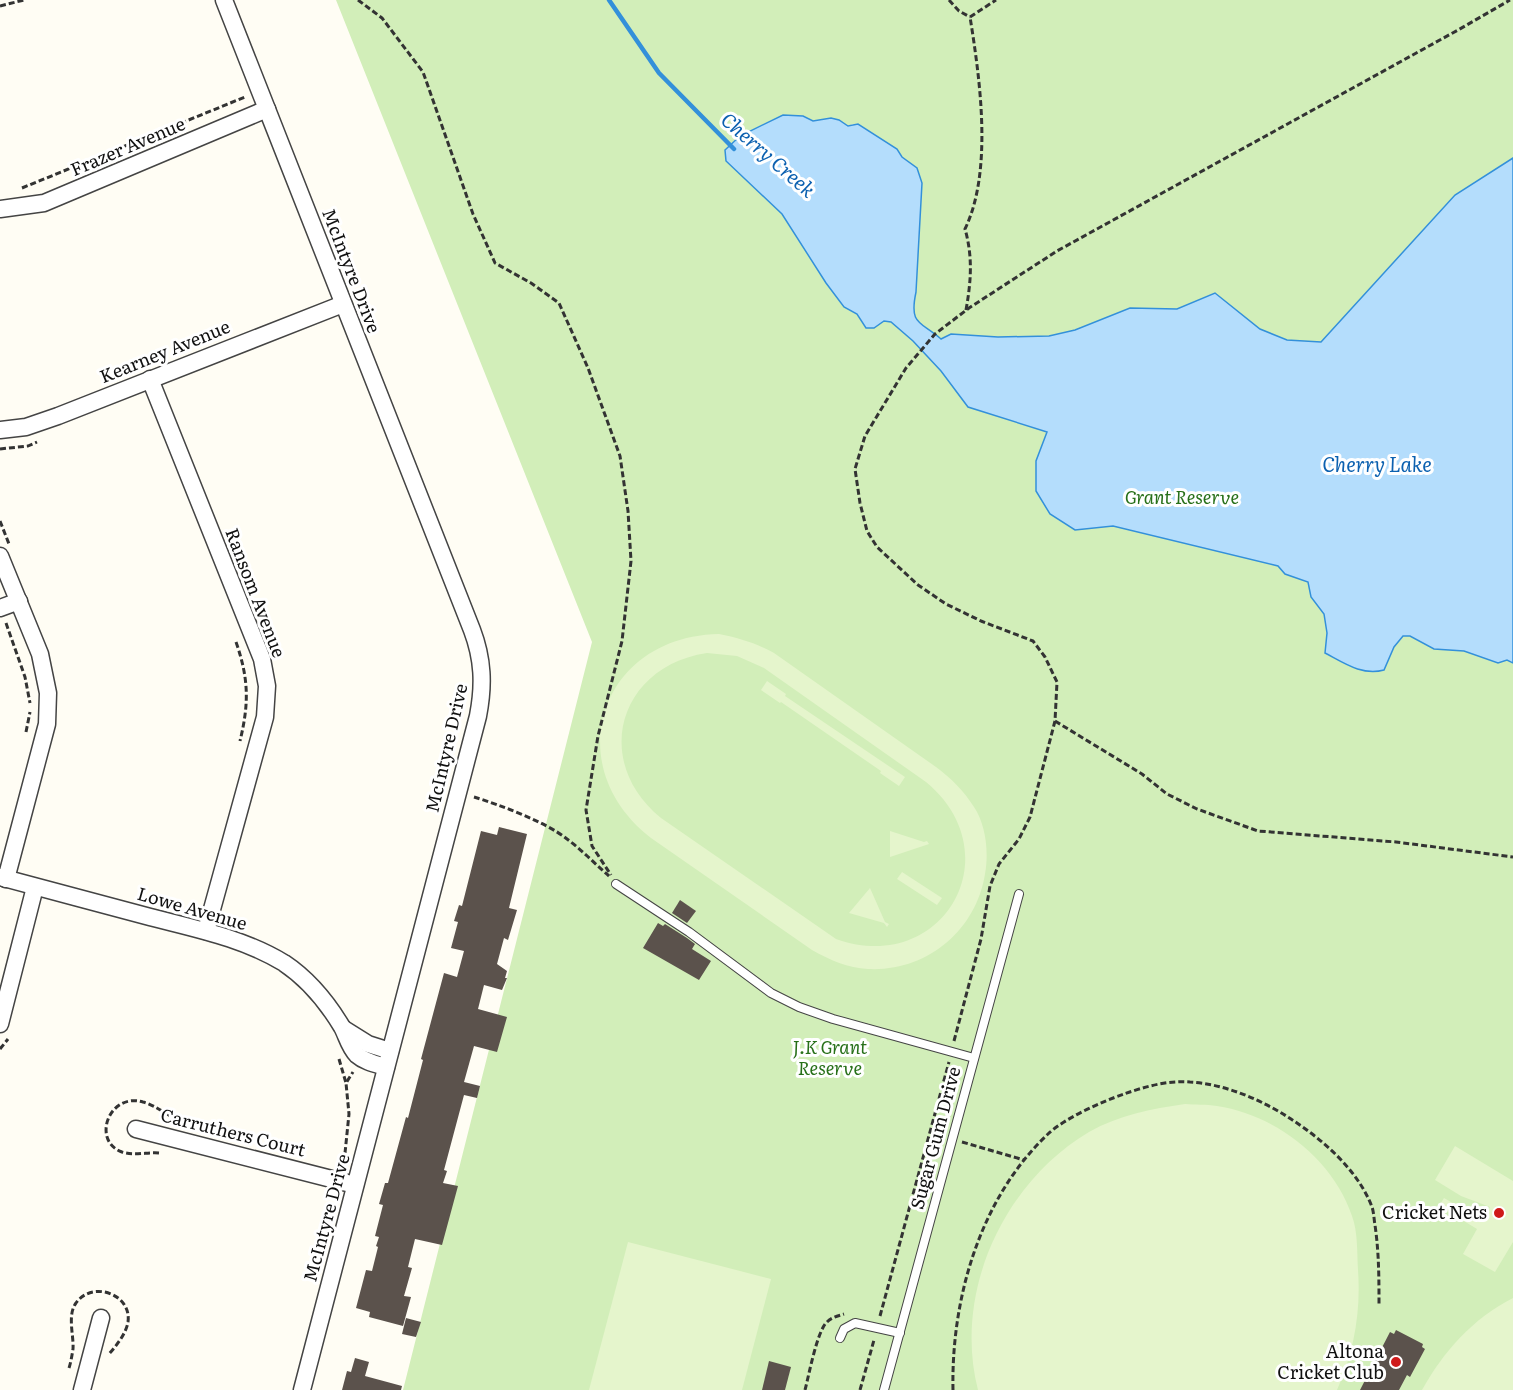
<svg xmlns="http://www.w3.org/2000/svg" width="1513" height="1390" font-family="Literata,serif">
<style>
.green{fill:#d2eeb9;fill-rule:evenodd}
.pitch{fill:#e5f5cc;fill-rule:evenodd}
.water{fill:#b4ddfc;stroke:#3390da;stroke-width:1.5}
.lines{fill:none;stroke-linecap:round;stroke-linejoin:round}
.stream{stroke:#3390da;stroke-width:4.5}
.building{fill:#5b524c}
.service-casing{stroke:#444;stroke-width:10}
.minor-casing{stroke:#444;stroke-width:19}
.path{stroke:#333;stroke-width:3;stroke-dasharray:6 3;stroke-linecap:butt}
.service{stroke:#fff;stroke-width:8}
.minor{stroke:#fff;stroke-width:16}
.poi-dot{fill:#cf1a1a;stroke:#fff;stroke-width:2}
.labels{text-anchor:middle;stroke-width:6;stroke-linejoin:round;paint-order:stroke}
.street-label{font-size:18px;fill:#111;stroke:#fff}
.park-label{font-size:18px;font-style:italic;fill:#277019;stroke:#fff}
.poi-label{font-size:18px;fill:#111;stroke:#fff;text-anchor:end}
.water-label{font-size:20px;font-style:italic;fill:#0c61b0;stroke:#fff}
</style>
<rect width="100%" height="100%" fill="#fffdf4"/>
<path class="green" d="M336,0H1513V1390H403L592,642ZM783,115L803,116L813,121L839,120L848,126L853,124L897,149L902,157L917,168L922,183L916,292L891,322L884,321L874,328H866L857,313L844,307L826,283L782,214L763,195L740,136Z"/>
<g class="pitch">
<path d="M719,634C739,638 756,643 774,653L936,767C951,778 964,791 974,807C986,825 989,852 985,874C976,931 926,972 868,969C848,968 830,960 812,950L651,838C557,765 601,636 719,634ZM707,653L737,656L764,668L926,782C1013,854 943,977 836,939L661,818C591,761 619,666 707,653Z"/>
<polygon points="767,681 786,694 785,696 905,777 899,786 880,773 881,771 781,702 780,703 761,690"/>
<polygon points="890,831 924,842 927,841 929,844 890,857"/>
<polygon points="902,872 942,898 937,905 897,879"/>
<polygon points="870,888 885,922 889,924 887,927 884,923 849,913"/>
<path d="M1185,1104C1195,1105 1206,1104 1217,1106C1276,1115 1333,1159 1352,1216C1358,1232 1357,1253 1358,1270C1361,1312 1354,1352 1337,1390H978C953,1293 1003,1183 1089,1132C1119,1115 1151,1109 1185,1104Z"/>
<polygon points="1455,1146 1513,1181 1513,1242 1495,1272 1463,1254 1477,1229 1439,1206 1444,1198 1482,1220 1490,1207 1461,1196 1435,1180"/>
<polygon points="628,1242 771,1279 742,1390 589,1390"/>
<path d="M1513,1298V1390H1422C1443,1352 1473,1318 1513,1298Z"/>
</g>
<path class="water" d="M783,115L803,116L813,121L831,118L839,120L848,126L858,124L897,149L902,157L917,168L922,183L916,292C909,325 920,321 941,339L951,334L998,337L1049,336L1075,330L1130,308L1177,309L1215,293L1260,329L1287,340L1321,342L1455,195L1513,158V663L1507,660L1498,663L1464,651L1434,649L1410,636H1403L1394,647L1384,670C1362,676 1344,663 1325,653L1327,633L1324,614L1311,597L1308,582L1285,574L1278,566L1113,526L1075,530L1050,514L1036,491V461L1047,432L968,407L941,371L913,341L891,322L884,321L874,328H866L857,314L844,307L826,283L782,214L726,161L725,150L740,136Z"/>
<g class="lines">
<polyline class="stream" points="609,0 659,73 734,149"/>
</g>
<g class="building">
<polygon points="499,827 527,834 509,908 517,910 508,940 504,938 497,964 507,971 505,978 507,978 502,990 484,985 478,1009 507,1017 497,1052 474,1046 464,1082 480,1086 477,1098 464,1095 444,1170 447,1171 443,1183 458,1186 442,1245 415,1239 408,1267 412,1268 404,1296 411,1297 403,1326 369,1317 370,1312 356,1308 366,1270 372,1271 378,1247 376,1246 379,1237 375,1236 383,1205 379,1204 385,1183 388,1183 406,1117 408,1118 423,1060 421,1059 444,973 457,977 464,951 451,948 458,922 454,921 459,905 462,906 481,831 497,835"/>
<polygon points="680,900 696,911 687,923 672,913"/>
<polygon points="658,923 663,926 665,924 687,938 695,944 692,949 711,961 699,980 643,948"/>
<polygon points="406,1318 421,1322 416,1337 402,1334"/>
<polygon points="1396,1330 1423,1344 1422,1347 1425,1349 1410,1377 1407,1375 1399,1390 1360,1390 1390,1332 1394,1334"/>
<polygon points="355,1358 369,1362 365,1376 402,1386 401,1390 342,1390 347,1371 351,1372"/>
<polygon points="769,1361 791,1367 785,1390 762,1390"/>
</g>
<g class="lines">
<defs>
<g id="service">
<polyline points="616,884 689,932 771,993 799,1007 833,1019 974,1058"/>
<polyline points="840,1338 844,1329 855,1323 900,1333"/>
<polyline points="884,1390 1019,894"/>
</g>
<g id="minor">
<path d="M224,0L472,630C483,659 484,685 478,716L302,1390"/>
<polyline points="0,209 44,203 267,109"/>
<polyline points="150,379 262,659 267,686 265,717 206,931"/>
<polyline points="0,430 26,427 58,416 343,304"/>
<polyline points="0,556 40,654 48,693 47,724 6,879"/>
<polyline points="0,608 19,601"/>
<path d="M0,877C50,890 100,904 150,917C196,929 243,938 284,963C308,979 327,1002 342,1027C347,1036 349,1047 357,1055C365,1062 376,1064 386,1067"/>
<polyline points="0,1024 35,887"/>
<polyline points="344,1029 368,1044 390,1051"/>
<polyline points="136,1129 355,1185"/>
<polyline points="82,1390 101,1318"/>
</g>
</defs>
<use href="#service" class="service-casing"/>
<use href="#minor" class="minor-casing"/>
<g class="path">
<polyline points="358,0 382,18 423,72 473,214 495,263 531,283 559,303 588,368 620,456 628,511 631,561 622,641 598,736 586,810 592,846 611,875"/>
<polyline points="949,0 959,11 970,17"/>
<polyline points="0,6 24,0"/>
<polyline points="970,17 996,0"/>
<polyline points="22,188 245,97"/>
<path d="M966,310C971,282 973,257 965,229C993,171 980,79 970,17"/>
<polyline points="0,449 28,446 37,442"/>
<polyline points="0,521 9,544"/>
<polyline points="6,623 25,677 30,703"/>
<path d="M236,642C249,679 249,704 240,741"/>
<polyline points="1055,721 1142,774 1167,794 1197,809 1258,831 1396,842 1513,857"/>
<polyline points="26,732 30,712"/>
<path d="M474,797C500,805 546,822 567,839C582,850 595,864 609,876"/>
<polyline points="954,1041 981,939 990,886 999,864 1019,839 1030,817 1055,721 1057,682 1045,657 1033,641 981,621 946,604 918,585 877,547 867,531 860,503 855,469 865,436 906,368 935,334 969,308 1057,251 1458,30 1510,0"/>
<polyline points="0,1049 8,1039"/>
<polyline points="339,1059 346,1083"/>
<polyline points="962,1142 1024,1160"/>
<polyline points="925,1150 937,1153"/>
<path d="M159,1153C147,1152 135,1156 122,1152C91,1141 109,1092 143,1102C155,1105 172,1118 184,1124"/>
<polyline points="345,1153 349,1114 346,1083 353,1072"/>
<polyline points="880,1316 949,1062"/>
<path d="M69,1368C71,1362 72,1355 73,1349C74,1336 67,1315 76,1303C92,1280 132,1294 128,1322C126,1334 116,1346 109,1354"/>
<path d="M805,1390C809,1375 817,1331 827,1322C832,1317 838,1316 844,1314"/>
<polyline points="860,1390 874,1340"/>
<path d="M953,1390C951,1299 980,1198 1048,1134C1065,1118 1101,1102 1124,1094C1144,1087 1168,1080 1190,1082C1225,1084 1262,1100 1291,1119C1323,1140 1358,1170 1372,1207C1374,1213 1374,1220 1375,1225C1379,1253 1379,1278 1379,1306"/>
</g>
<use href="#service" class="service"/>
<use href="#minor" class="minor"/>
</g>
<g class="poi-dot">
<circle cx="1499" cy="1213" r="6"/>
<circle cx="1396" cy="1362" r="6"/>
</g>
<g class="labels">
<g class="street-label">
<text transform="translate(128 147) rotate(-23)" y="6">Frazer Avenue</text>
<text transform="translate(351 271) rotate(69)" y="6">McIntyre Drive</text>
<text transform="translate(165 352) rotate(-22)" y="6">Kearney Avenue</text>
<text transform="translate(255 593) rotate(69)" y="6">Ransom Avenue</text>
<text transform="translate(447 748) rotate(-77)" y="6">McIntyre Drive</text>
<text transform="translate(192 909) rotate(16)" y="6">Lowe Avenue</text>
<text transform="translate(233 1133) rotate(14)" y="6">Carruthers Court</text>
<text transform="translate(936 1138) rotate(-75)" y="6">Sugar Gum Drive</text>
<text transform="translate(327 1218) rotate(-75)" y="6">McIntyre Drive</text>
</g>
<g class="park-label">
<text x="1182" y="504">Grant Reserve</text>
<text x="830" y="1054">J.K Grant<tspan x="830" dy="21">Reserve</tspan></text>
</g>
<g class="poi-label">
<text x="1487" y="1219">Cricket Nets</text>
<text x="1384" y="1358">Altona<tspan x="1384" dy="21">Cricket Club</tspan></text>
</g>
<g class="water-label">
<text transform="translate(768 155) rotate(41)" y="7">Cherry Creek</text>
<text x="1377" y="472">Cherry Lake</text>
</g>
</g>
</svg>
